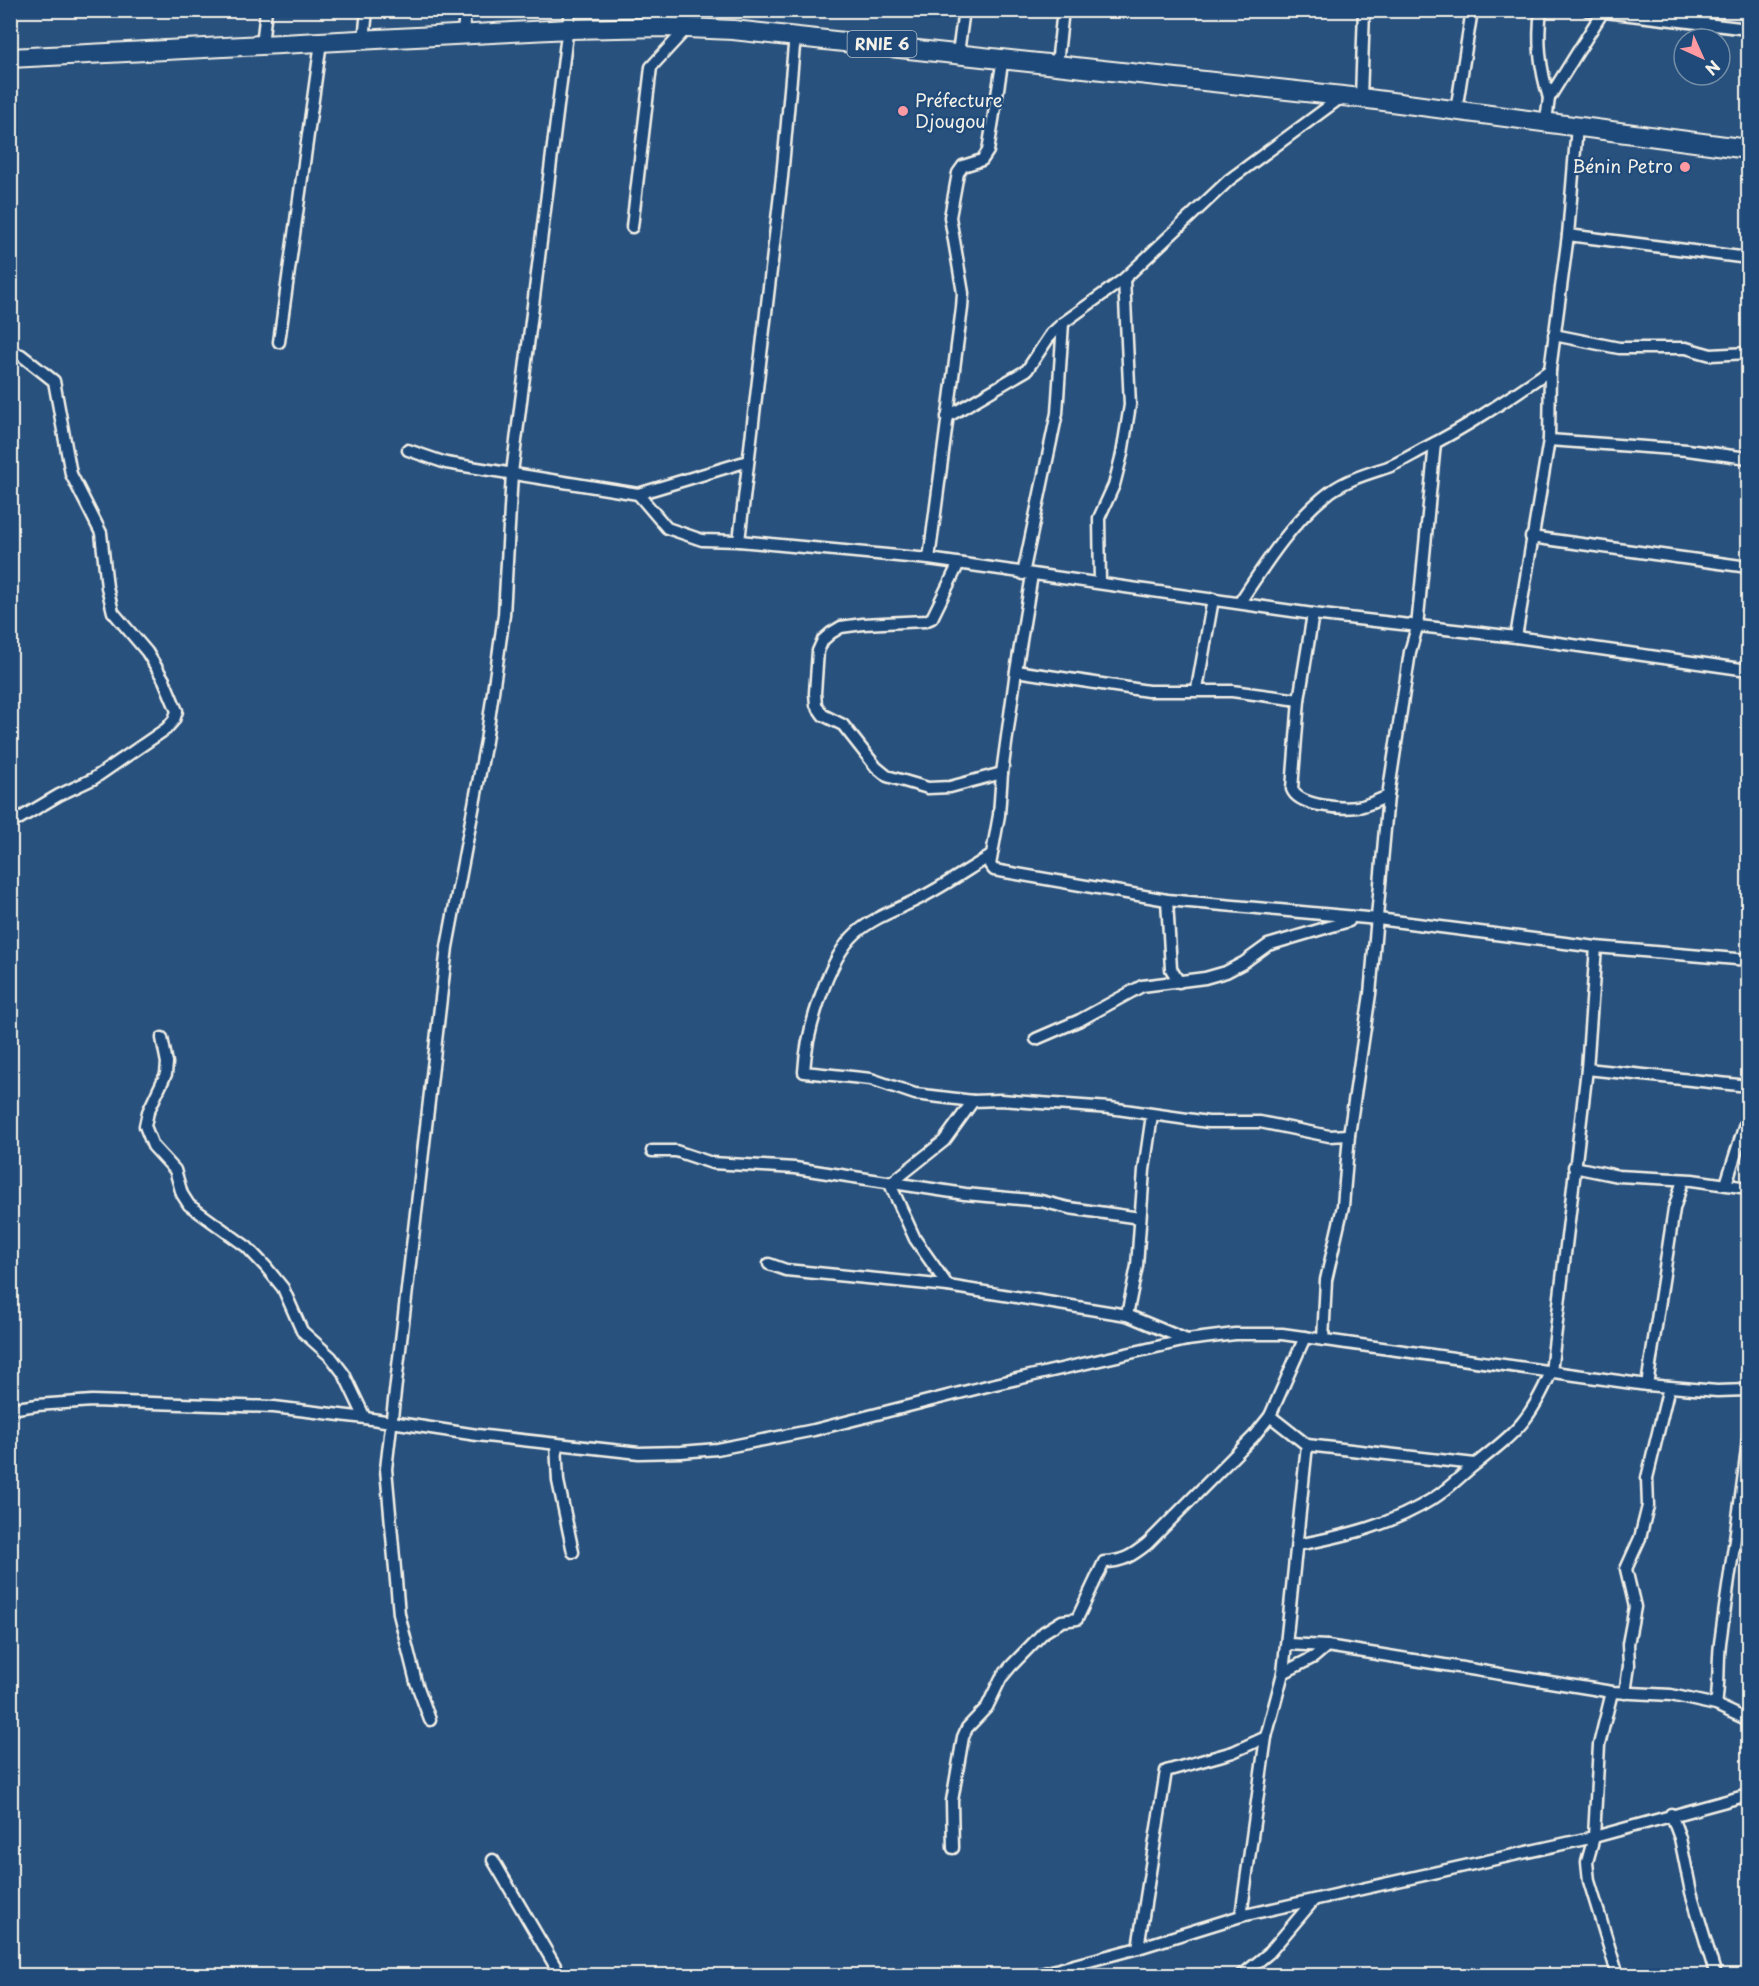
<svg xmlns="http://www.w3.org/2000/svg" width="1759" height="1986" font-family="'Playpen Sans',sans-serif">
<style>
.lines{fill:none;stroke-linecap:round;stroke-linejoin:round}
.street-casing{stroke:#f4f1e8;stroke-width:15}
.primary-casing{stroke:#f4f1e8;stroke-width:22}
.street{stroke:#1f4a7a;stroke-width:10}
.primary{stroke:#1f4a7a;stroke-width:18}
.poi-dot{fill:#ff9aa2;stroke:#1f4a7a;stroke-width:2}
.labels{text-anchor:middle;stroke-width:4.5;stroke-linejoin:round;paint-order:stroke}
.shield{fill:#1f4a7a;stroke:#b4bfc7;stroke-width:1.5}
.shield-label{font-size:16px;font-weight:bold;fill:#f4f1e8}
.poi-label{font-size:18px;fill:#f4f1e8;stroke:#1f4a7a;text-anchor:start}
</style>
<rect width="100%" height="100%" fill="#28517e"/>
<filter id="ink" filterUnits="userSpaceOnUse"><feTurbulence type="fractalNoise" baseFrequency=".0167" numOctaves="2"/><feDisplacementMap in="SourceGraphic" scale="12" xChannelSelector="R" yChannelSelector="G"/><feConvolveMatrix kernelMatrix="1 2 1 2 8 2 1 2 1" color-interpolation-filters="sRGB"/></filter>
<g filter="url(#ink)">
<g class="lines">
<defs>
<g id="street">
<path d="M1541,10C1537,42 1540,68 1549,98"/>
<polyline points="1588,10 1748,29"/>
<polyline points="664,27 666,10"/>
<polyline points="463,34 465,10"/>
<polyline points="795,35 782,177 739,541 929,559 1313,614 1516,637 1748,670"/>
<polyline points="364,40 367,10"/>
<polyline points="262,45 266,10"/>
<polyline points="958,53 964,10"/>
<polyline points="1057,64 1063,10"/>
<polyline points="1361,98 1364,10"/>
<polyline points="1456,111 1472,10"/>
<polyline points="1546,121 1549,98 1602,13"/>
<polyline points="632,227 651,67 687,28"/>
<polyline points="1568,235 1748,258"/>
<polyline points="1554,335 1619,348 1686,348 1711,355 1748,353"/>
<polyline points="279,342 321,42"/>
<polyline points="10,352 21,355 54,381 71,474 101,533 107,587 113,612 147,652 164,680 177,711 174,720 166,729 93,779 59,795 10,824"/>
<polyline points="947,417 1027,370 1051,334 1063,323 1124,279 1229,180 1343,96"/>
<polyline points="1549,440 1687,450 1748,458"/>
<polyline points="408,450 446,463 638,494 748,461"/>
<polyline points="638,494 667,528 702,540 739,541"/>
<polyline points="1531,537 1748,567"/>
<polyline points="929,559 962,308 963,293 950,217 958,173 963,166 982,160 988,151 1003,58"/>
<polyline points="958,565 932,618 925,621 863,624 841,627 831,633 823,640 818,651 815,693 816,705 823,715 843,725 876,767 887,776 928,788 950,787 1002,773"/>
<polyline points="1023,574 1057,413 1063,323"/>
<polyline points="1032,575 1016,671 1002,773 999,815 990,865 994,870 1167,900 1378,919 1596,947 1748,960"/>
<polyline points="1100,583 1099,518 1114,485 1122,454 1130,405 1124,279"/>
<path d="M1240,602C1265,564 1293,520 1330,492C1348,479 1367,474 1388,467C1401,462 1413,454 1425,448C1469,426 1509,398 1550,370"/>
<path d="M1313,614L1299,700L1292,789C1298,806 1340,809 1357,807C1367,806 1378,800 1388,796"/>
<polyline points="1516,637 1549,440 1550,370 1568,235 1577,126"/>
<polyline points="1016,671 1148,691 1232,691 1299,700"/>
<polyline points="1197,689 1213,599"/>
<path d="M991,856C968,869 947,884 924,896C902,908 875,916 856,933C827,959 806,1034 804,1072L871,1079L915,1094L973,1101L1000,1100L1110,1108L1208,1122H1260L1329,1136L1349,1135"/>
<polyline points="1167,900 1171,969 1179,982"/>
<polyline points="162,1038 167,1063 166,1074 148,1112 145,1126 153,1146 175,1170 182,1194 189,1205 247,1247 266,1267 283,1288 302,1331 331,1357 344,1374 365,1418"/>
<polyline points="1036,1039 1080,1020 1142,986 1205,978 1226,972 1243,963 1268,945 1349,921"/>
<polyline points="1587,1069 1748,1086"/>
<polyline points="652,1151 676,1151 712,1163 795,1168 965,1194 1041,1201 1069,1208 1140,1218"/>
<polyline points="1574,1167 1618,1176 1692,1180 1748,1188"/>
<polyline points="890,1184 944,1141 973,1101"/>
<polyline points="890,1184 915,1239 948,1286"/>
<polyline points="1726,1184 1748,1115"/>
<polyline points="769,1264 786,1270 948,1286 1127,1315 1187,1340"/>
<polyline points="1127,1315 1137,1266 1144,1170 1152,1115"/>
<polyline points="1323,1340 1326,1280 1343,1206 1349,1135 1370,994 1388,796 1410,652 1417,627 1435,443"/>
<polyline points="1647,1385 1674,1209 1683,1180"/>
<polyline points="10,1409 37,1405 92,1401 274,1407 365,1418 477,1435 639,1453 681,1452 717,1449 814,1430 991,1385 1187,1340 1235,1334 1282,1334 1647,1385 1717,1391 1748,1390"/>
<polyline points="1270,1416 1307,1445 1475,1464"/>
<polyline points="556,1444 558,1481 573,1552"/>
<path d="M1297,1545C1345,1536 1392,1525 1434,1498C1450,1488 1462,1474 1477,1463C1517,1431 1530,1421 1551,1372L1587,1069L1596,947"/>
<polyline points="1287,1644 1327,1646"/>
<polyline points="1283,1673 1307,1445"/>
<polyline points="1612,1692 1599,1745 1594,1837 1587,1862 1589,1881 1618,1976"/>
<polyline points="1625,1693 1629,1666 1628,1644 1635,1607 1626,1569 1640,1538 1648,1506 1647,1478 1669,1387"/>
<path d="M1716,1705C1720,1682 1717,1659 1721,1636C1730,1570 1741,1505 1748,1439"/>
<polyline points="430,1720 416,1682 399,1614 386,1469 447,947 486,741 504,615 512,473 570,10"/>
<polyline points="1671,1814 1680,1838 1691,1892 1716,1976"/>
<path d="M953,1848L952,1801L963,1737L967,1728L987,1707L1001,1678L1011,1666L1044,1632L1062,1621L1077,1619L1104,1562C1123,1562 1133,1555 1147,1544L1254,1436L1270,1416L1305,1337"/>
<polyline points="493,1860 561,1976"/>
<polyline points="1241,1916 1266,1737 1283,1673 1314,1657 1327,1646 1612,1692 1671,1695 1716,1705 1748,1720"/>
<polyline points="1138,1948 1166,1771 1233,1752 1266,1737"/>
<polyline points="1033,1976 1138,1948 1241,1916 1594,1837 1748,1795"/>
<polyline points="1241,1976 1269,1953 1313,1901"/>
</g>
<polyline id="primary" points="10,58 570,29 664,27 733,30 1361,98 1748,149"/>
</defs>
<use href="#street" class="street-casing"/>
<use href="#primary" class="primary-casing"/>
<use href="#street" class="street"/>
<use href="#primary" class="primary"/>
</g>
</g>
<g class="poi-dot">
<circle cx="903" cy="111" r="6"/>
<circle cx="1685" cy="167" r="6"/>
</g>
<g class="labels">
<rect class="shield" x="847.5" y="31" width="69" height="26" rx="4.5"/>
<g class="shield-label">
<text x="882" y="50">RNIE 6</text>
</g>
<g class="poi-label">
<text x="915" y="107">Préfecture<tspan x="915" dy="21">Djougou</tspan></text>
<text x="1673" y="173" text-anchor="end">Bénin Petro</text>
</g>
</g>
<rect width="1759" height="1986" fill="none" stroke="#1f4a7a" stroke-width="36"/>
<rect x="18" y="18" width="1723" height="1950" fill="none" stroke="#f4f1e8" stroke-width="2" filter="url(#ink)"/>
<g transform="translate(1702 57) rotate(135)"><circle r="28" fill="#1f4a7a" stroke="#748da6" stroke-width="1.5"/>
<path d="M0-4.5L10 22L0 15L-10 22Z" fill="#ff9aa2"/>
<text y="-9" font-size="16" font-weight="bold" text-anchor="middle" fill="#f4f1e8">N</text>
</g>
</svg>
